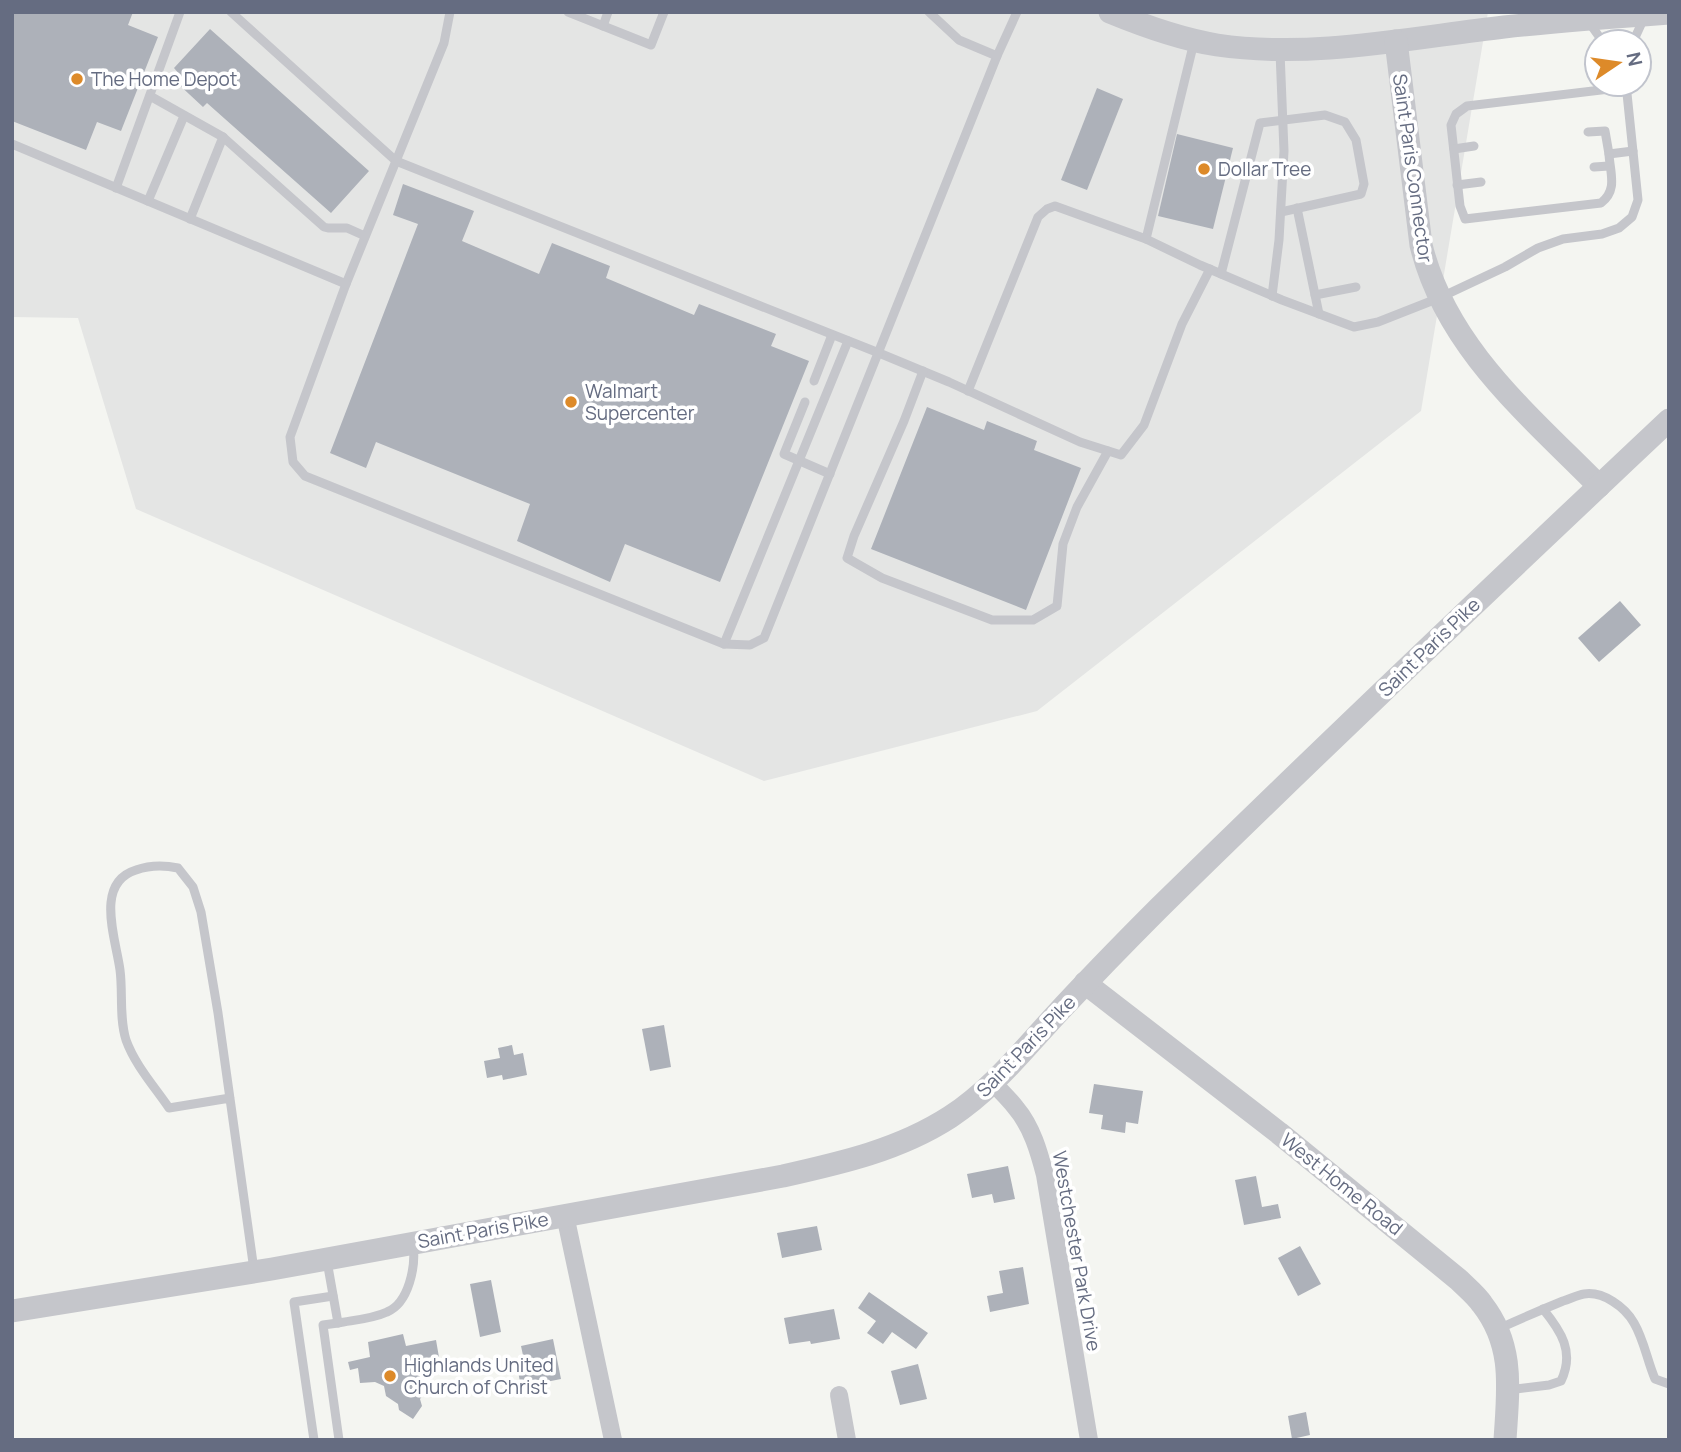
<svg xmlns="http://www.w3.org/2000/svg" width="1681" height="1452" font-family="Manrope,sans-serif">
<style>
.built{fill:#e4e5e4}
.building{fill:#adb1b9}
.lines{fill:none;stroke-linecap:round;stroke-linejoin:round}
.service{stroke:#c5c6cb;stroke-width:9}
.minor{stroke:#c5c6cb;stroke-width:18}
.tertiary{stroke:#c5c6cb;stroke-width:23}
.poi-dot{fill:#dd8a29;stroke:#fff;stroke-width:2.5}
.labels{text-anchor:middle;stroke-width:7;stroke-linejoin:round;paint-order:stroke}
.poi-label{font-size:19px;fill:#656c81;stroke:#fff;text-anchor:start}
.street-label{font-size:19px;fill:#656c81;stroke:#fff}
</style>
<rect width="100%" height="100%" fill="#f4f5f1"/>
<polygon class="built" points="12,12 1488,12 1421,411 1037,711 764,781 136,509 78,318 12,317"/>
<g class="building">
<polygon points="12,12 133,12 128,25 158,37 121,131 97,122 86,150 12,121"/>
<polygon points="210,29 369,171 331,213 207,103 203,107 175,81 180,75 174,68"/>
<polygon points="1097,88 1123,99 1087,190 1061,180"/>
<polygon points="1177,134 1233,148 1213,229 1158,216"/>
<polygon points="403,184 474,211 462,241 539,274 552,243 610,266 606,278 694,315 699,304 776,334 771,346 809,361 720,582 625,544 610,582 517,541 530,504 376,442 366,468 330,453 418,224 393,215"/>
<polygon points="927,407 984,430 987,421 1037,441 1034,450 1081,468 1026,610 871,549"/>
<polygon points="1620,601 1641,625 1599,662 1578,638"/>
<polygon points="664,1025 671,1067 650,1071 642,1029"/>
<polygon points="512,1045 514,1055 523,1053 527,1075 503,1080 502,1075 487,1078 484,1061 500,1058 498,1048"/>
<polygon points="1094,1084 1143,1091 1138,1124 1126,1122 1125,1133 1101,1129 1103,1115 1089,1113"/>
<polygon points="1008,1166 1015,1199 994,1203 992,1194 972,1198 967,1174"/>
<polygon points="1256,1176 1262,1207 1278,1204 1281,1218 1244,1225 1235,1180"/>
<polygon points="817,1226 822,1250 782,1258 777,1233"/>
<polygon points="1300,1246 1321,1284 1298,1296 1278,1258"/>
<polygon points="1023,1267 1029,1304 990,1312 987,1296 1003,1293 999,1271"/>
<polygon points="491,1280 501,1332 480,1337 470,1284"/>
<polygon points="869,1292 928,1333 916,1349 892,1332 883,1344 867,1333 876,1321 858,1308"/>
<polygon points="834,1309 840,1339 811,1344 810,1341 789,1344 784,1318"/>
<polygon points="403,1334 406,1346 436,1340 440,1363 413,1367 414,1373 426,1380 428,1388 420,1399 422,1406 413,1419 399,1410 398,1404 386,1396 384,1386 375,1382 360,1383 358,1368 350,1370 348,1362 370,1357 368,1342"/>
<polygon points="553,1339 561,1379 521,1387 516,1361 524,1360 521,1346"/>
<polygon points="918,1364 927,1399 900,1405 891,1371"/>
<polygon points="1306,1412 1310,1435 1292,1439 1288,1416"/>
</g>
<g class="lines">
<g class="service">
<polyline points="231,12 396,161 879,353 949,382 1080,442 1121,455 1144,425 1182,324 1210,269"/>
<polyline points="450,12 444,43 346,284 290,437 293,462 305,476 724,644 750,645 764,638 997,56 1017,12"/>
<polyline points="568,12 651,45 664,12"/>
<polyline points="929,12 959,40 997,56"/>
<polyline points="1588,21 1603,42"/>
<polyline points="603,26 608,12"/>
<polyline points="1194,42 1146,239 1200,265 1282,300 1354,327 1378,322 1439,298 1505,267 1538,248 1563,239 1602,234 1619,228 1632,217 1638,200 1626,84"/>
<polyline points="1633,42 1644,18"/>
<path d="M1626,87L1467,106L1456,114L1451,125L1460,206L1465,219L1601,203C1618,190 1610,173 1609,154L1633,151"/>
<polyline points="150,96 223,137 190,219"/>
<polyline points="1588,132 1605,131 1609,154"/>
<polyline points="223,137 324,227 328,228 347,228 365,236"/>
<polyline points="12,144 346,284"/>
<polyline points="1454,149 1474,146"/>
<polyline points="1594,167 1609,166"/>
<polyline points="1457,185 1481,182"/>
<polyline points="116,188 180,12"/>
<polyline points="148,201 184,116"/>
<polyline points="1297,208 1319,314"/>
<polyline points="1221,274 1260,123 1325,115 1345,122 1356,140 1364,184 1361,194 1281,212"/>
<polyline points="1315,295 1356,287"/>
<polyline points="1272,296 1279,240 1284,151 1280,52"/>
<polyline points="923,371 904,421 854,536 847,558 882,578 992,620 1033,620 1057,606 1063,544 1077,507 1108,451"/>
<polyline points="814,381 832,335"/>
<polyline points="968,391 1038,217 1047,209 1055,206 1146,239"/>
<polyline points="805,402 784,454 830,474"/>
<polyline points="724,644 848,341"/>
<path d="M230,1098L169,1108C154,1086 135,1065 126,1040C119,1018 123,992 120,970C116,939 94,883 136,870C150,865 164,865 178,868L193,887L201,912L218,1013L254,1270"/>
<path d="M327,1261L338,1323C354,1320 372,1319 387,1312C409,1303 416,1266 413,1245"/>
<polyline points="338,1323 323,1325 339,1440"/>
<path d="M1498,1329C1520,1319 1541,1310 1563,1301C1570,1299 1577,1295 1584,1294C1603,1291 1625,1307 1634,1323C1644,1340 1647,1360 1655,1379L1669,1384"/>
<path d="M1508,1390L1549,1385L1561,1381C1575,1352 1561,1331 1543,1309"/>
<polyline points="314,1440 294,1302 333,1296"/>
</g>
<g class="minor">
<path d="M993,1083C1001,1091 1009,1099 1016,1108C1032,1127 1039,1152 1045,1175L1089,1440"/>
<polyline points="565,1215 613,1440"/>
<polyline points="839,1395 847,1440"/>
</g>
<g class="tertiary">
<path d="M1110,12C1144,26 1180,39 1217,45C1313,59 1409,38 1504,27C1559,21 1614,17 1669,13"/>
<path d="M1396,41L1421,245C1446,347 1528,414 1599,486"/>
<path d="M1085,983L1279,1133L1459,1280C1467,1288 1476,1295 1482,1304C1515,1346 1508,1390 1505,1440"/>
<path d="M12,1311L272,1269L783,1176C841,1163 899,1150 950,1117C990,1091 1020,1054 1052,1019C1087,981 1123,944 1159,908C1327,743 1498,581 1669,420"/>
</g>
</g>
<g class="poi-dot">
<circle cx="77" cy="79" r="7"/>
<circle cx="1204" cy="169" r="7"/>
<circle cx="571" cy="402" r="7"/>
<circle cx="390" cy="1376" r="7"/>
</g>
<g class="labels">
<g class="poi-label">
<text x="91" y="86">The Home Depot</text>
<text x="1218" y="176">Dollar Tree</text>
<text x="585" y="398">Walmart<tspan x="585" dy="22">Supercenter</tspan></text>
<text x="404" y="1372">Highlands United<tspan x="404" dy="22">Church of Christ</tspan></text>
</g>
<g class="street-label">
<text transform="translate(1413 168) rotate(82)" y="7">Saint Paris Connector</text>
<text transform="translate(1429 647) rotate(-44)" y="7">Saint Paris Pike</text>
<text transform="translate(1026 1046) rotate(-46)" y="7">Saint Paris Pike</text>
<text transform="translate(1342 1184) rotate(39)" y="7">West Home Road</text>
<text transform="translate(483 1230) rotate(-10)" y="7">Saint Paris Pike</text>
<text transform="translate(1077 1251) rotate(80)" y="7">Westchester Park Drive</text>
</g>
</g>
<rect width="1681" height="1452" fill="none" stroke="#656c81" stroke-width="28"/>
<g transform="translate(1618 63) rotate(77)"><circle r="33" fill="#ffffff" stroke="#c1c4cd" stroke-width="2"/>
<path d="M0-5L12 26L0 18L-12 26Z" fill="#dd8a29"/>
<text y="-10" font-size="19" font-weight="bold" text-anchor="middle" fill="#656c81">N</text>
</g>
</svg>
